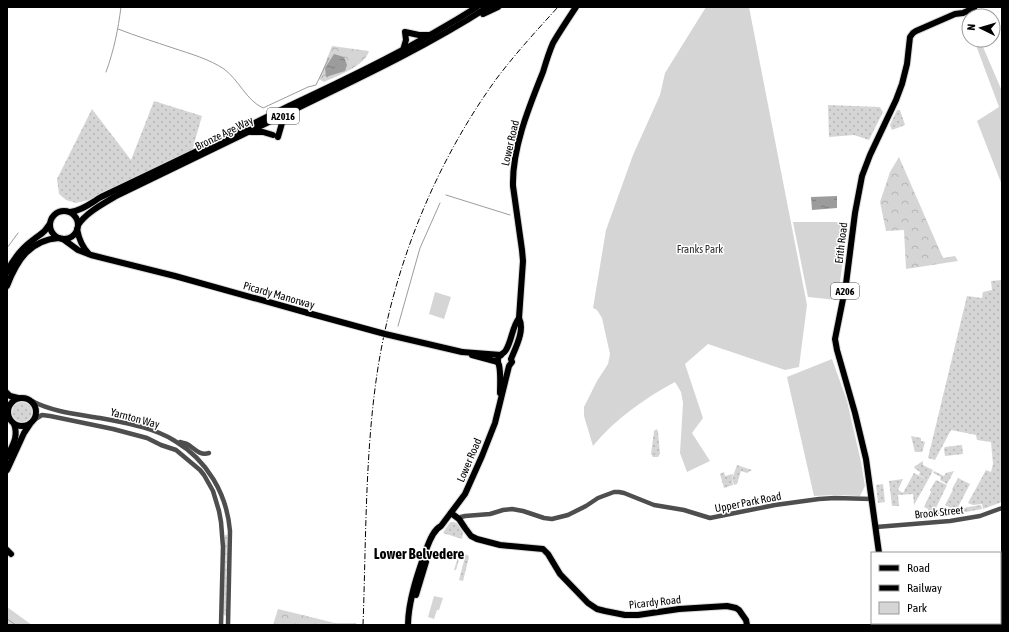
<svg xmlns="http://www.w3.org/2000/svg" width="1009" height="632" font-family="'Asap Condensed',sans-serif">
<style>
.grass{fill:url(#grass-dots)}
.forest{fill:url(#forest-crowns)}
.green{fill:#d5d5d5}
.water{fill:url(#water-ripples)}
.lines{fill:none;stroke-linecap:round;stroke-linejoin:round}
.stream{stroke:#9c9c9c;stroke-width:1}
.major-casing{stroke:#dbdbdb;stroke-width:8}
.minor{stroke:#4e4e4e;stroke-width:4.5}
.major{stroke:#000;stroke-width:6}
.rail{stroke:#000;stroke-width:1;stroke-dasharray:6 2 1 2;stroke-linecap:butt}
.major-bridge-casing{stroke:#dbdbdb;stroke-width:8;stroke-linecap:butt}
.major-bridge{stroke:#000;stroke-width:6}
.labels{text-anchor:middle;stroke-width:3;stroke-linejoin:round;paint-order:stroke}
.shield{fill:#fff;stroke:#4c4c4c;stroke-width:1}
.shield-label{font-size:10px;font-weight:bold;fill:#000}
.street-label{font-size:11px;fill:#000;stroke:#fff}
.park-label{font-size:11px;fill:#2c2c2c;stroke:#fff}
.district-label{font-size:15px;font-weight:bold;fill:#000;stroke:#fff}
</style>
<defs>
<pattern id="grass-dots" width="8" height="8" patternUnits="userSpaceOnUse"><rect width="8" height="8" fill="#d5d5d5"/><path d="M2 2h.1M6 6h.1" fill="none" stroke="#b5b5b5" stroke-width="1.8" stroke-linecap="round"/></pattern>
<pattern id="forest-crowns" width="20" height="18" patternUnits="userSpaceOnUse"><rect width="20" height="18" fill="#d5d5d5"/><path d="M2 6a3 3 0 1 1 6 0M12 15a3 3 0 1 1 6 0" fill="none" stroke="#b5b5b5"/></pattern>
<pattern id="water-ripples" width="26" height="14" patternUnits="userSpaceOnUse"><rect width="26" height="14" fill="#9c9c9c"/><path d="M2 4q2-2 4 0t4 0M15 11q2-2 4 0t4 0" fill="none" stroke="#7d7d7d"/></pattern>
</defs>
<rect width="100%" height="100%" fill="#fff"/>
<g class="grass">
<polygon points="154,101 202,116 192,151 93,199 76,203 66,200 59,194 57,179 92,109 131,160"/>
<polygon points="828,105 880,107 883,112 869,140 854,135 829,137"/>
<polygon points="897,110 900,110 905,125 892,130 890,125"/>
<polygon points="1002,280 1002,502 983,509 982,504 973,505 968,503 986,470 991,472 993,464 991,442 977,440 976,435 951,430 935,460 928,458 967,296 982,298 983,292 992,290 991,281"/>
<circle cx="22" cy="412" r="10"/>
<polygon points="657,429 658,432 660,454 658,457 653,457 651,454 654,431"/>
<polygon points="911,436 921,438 921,441 925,442 923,449 922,452 915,452"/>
<polygon points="962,445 963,454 945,456 944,449 945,447"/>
<polygon points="923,461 923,465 933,470 928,480 919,475 920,472 914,468 915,466"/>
<polygon points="737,465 752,470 747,473 741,471 737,484 734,485 732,479"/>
<polygon points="934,471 944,476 946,473 954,471 947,484 940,480 941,477 933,473"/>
<polygon points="724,472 725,476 733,474 732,479 733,485 724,488 720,474"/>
<polygon points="914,473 928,480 914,505 913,494 898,495 899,506 892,506 889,481 903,479 898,490 903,493"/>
<polygon points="958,478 970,484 958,507 949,508 949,507 945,505 953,490 952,489"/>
<polygon points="936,480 947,485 935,510 928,511 928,509 924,507 931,492 930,490"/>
<polygon points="883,484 885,502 878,503 876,485"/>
<polygon points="981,505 982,509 950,515 950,510"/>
<polygon points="948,510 949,516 917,518 917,514"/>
<path d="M451,522C458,521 460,528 463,532L462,539L443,533L448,525Z"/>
<polygon points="225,535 227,535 226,616 224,615 223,613"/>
<polygon points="459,554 468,555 469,557 463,581 459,580 465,557 460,556 456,570 454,570"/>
</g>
<g class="forest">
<path d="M332,46L369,51C365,66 337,76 324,82L319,79Z"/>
<polygon points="899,157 943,258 955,256 958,261 906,269 904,230 886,231 880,202 890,172"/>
<polygon points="278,609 335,623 356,623 356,625 273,625"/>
</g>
<g class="green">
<path d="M706,7H749L807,305L799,367L785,370L708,344L685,364L703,418L692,433L710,461L687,472L680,453L683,403L681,392L675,382C645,398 614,420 593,446L584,416V407L597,381L608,364L610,354L602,318L597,310L593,308L606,230L633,155L660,95L665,73Z"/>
<polygon points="974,40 980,40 1002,91 1002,185 977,121 999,107"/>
<polygon points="793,222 848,222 839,289 837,300 808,297"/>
<polygon points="435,292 451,297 444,319 429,314"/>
<polygon points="832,359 847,401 861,462 865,486 860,496 836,495 814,496 787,377"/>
<polygon points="434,596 443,598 439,610 437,610 434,619 428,617"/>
<polygon points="7,607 32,625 7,625"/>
</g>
<g class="water">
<polygon points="334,54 344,57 347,65 345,71 326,77 325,68"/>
<polygon points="837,196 837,208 812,210 811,197"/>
</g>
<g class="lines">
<g class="stream">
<path d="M118,29C136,36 155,42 173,48C191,54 209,59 224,69C239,80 246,100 263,108L308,87L316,85L329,58"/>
<path d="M106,72C114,50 118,30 121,7"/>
<polyline points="446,195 510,215"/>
<polyline points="7,248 18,233"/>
<polyline points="398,326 420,248 440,203"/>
<polyline points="7,619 16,625"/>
</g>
<defs>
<g id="major">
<polyline points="483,14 498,7"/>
<polyline points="403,50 406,40 405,32 419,35 429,35"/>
<polyline points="251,132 263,132 273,135"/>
<polyline points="278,137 282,123 290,114"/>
<circle cx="64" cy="225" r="14"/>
<path d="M70,212C81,211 91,203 101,197C164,167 227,137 289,106C353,76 417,45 477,7"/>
<path d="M78,225C87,212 103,204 116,196C181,164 247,133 312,101C372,72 432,43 488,7"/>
<path d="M77,229C79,240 82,247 89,254"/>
<polyline points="63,239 78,250 91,255 175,276 308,313"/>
<path d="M7,272C13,259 21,249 33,240C40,234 44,234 49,225"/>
<path d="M7,286C17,260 30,240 59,238"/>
<polyline points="462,352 501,355"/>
<polyline points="472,355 498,362"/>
<polyline points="7,393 10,396 18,398"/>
<path d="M500,393C500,384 501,374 499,365C498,362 497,362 498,359C499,354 504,354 506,350C512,340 512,327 519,318"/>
<circle cx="22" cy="412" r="14"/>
<path d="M7,457C12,446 19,437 14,424"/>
<polyline points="7,470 24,433 30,424"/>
<polyline points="451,513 459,519 465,528 471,536 477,539 500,545 543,549 548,554 560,574 588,603 597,609 605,611 625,615 638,615 679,609 727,606 736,608 739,610 746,620 747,625"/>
<polyline points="7,550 11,554"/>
<polyline points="879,553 866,459 855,413 837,350 835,339 846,284 855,213 862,176 870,155 896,100 902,84 907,64 910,37 913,33 916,31 955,14 963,13 974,8"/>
<polyline points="416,595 426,562"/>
<polyline points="885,623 885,625"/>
<path d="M408,625C408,601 418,572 426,550C429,542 433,530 441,526L465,494L482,456L495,423L509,366L512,362L511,359C516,347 525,330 519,318L523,261L522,250L513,186C512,148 529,107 543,72C546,62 549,52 553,43C560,31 568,19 576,7"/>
</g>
</defs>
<use href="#major" class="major-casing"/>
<g class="minor">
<path d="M32,401C53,412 77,414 100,418C125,423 153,427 175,441C207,460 227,494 230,531L228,625"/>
<polyline points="34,420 42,415 50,416 113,429 147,438 161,445 176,450 200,470 204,475 213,491 219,511 221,522 223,547 221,625"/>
<path d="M180,442C183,443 185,443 187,444C194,448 199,456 209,453"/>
<polyline points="459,519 461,517 465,516 490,514 503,510 512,509 523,511 544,518 552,519 568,515 586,506 598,498 614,492 619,492 624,493 654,505 684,510 710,518 775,505 819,499 835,498 872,499"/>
<polyline points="876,527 950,521 980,516 1002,508"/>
</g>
<use href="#major" class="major"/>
<path class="rail" d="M363,625C366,544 365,461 376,381C391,273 433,166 497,78C516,53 537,30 558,7"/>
<defs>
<polyline id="major-bridge" points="308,313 385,334 462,352"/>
</defs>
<use href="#major-bridge" class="major-bridge-casing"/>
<use href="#major-bridge" class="major-bridge"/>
</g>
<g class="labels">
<g class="shield">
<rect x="267" y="108" width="32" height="16" rx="3"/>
<rect x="831" y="283" width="28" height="16" rx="3"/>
</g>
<g class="shield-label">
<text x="283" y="120">A2016</text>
<text x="845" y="295">A206</text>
</g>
<g class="street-label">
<text transform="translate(224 133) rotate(-26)" y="4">Bronze Age Way</text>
<text transform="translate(510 143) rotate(-77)" y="4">Lower Road</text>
<text transform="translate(841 243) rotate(-83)" y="4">Erith Road</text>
<text transform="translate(279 295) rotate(16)" y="4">Picardy Manorway</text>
<text transform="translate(135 418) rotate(15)" y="4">Yarnton Way</text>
<text transform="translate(469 460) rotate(-67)" y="4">Lower Road</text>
<text transform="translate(748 502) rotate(-11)" y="4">Upper Park Road</text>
<text transform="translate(939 512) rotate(-6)" y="4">Brook Street</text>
<text transform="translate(655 602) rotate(-6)" y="4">Picardy Road</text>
</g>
<g class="park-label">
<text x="700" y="253">Franks Park</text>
</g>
<g class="district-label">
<text x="419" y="559">Lower Belvedere</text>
</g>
</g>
<rect width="1009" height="632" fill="none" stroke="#000000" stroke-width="16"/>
<rect x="871" y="552" width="130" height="72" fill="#ffffff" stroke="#999999"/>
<rect x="879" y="565" width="20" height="6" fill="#000000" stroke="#999999"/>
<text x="907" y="572" font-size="12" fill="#000000">Road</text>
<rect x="879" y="585" width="20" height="6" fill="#000000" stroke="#999999"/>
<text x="907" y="592" font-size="12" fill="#000000">Railway</text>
<rect x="879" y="602" width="20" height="12" fill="#d5d5d5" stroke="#999999"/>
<text x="907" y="612" font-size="12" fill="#000000">Park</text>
<g transform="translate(981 28) rotate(275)"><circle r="19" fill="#ffffff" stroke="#999999"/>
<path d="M0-3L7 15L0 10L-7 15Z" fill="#000000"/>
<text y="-6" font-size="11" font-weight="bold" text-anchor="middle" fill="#000000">N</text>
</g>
</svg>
